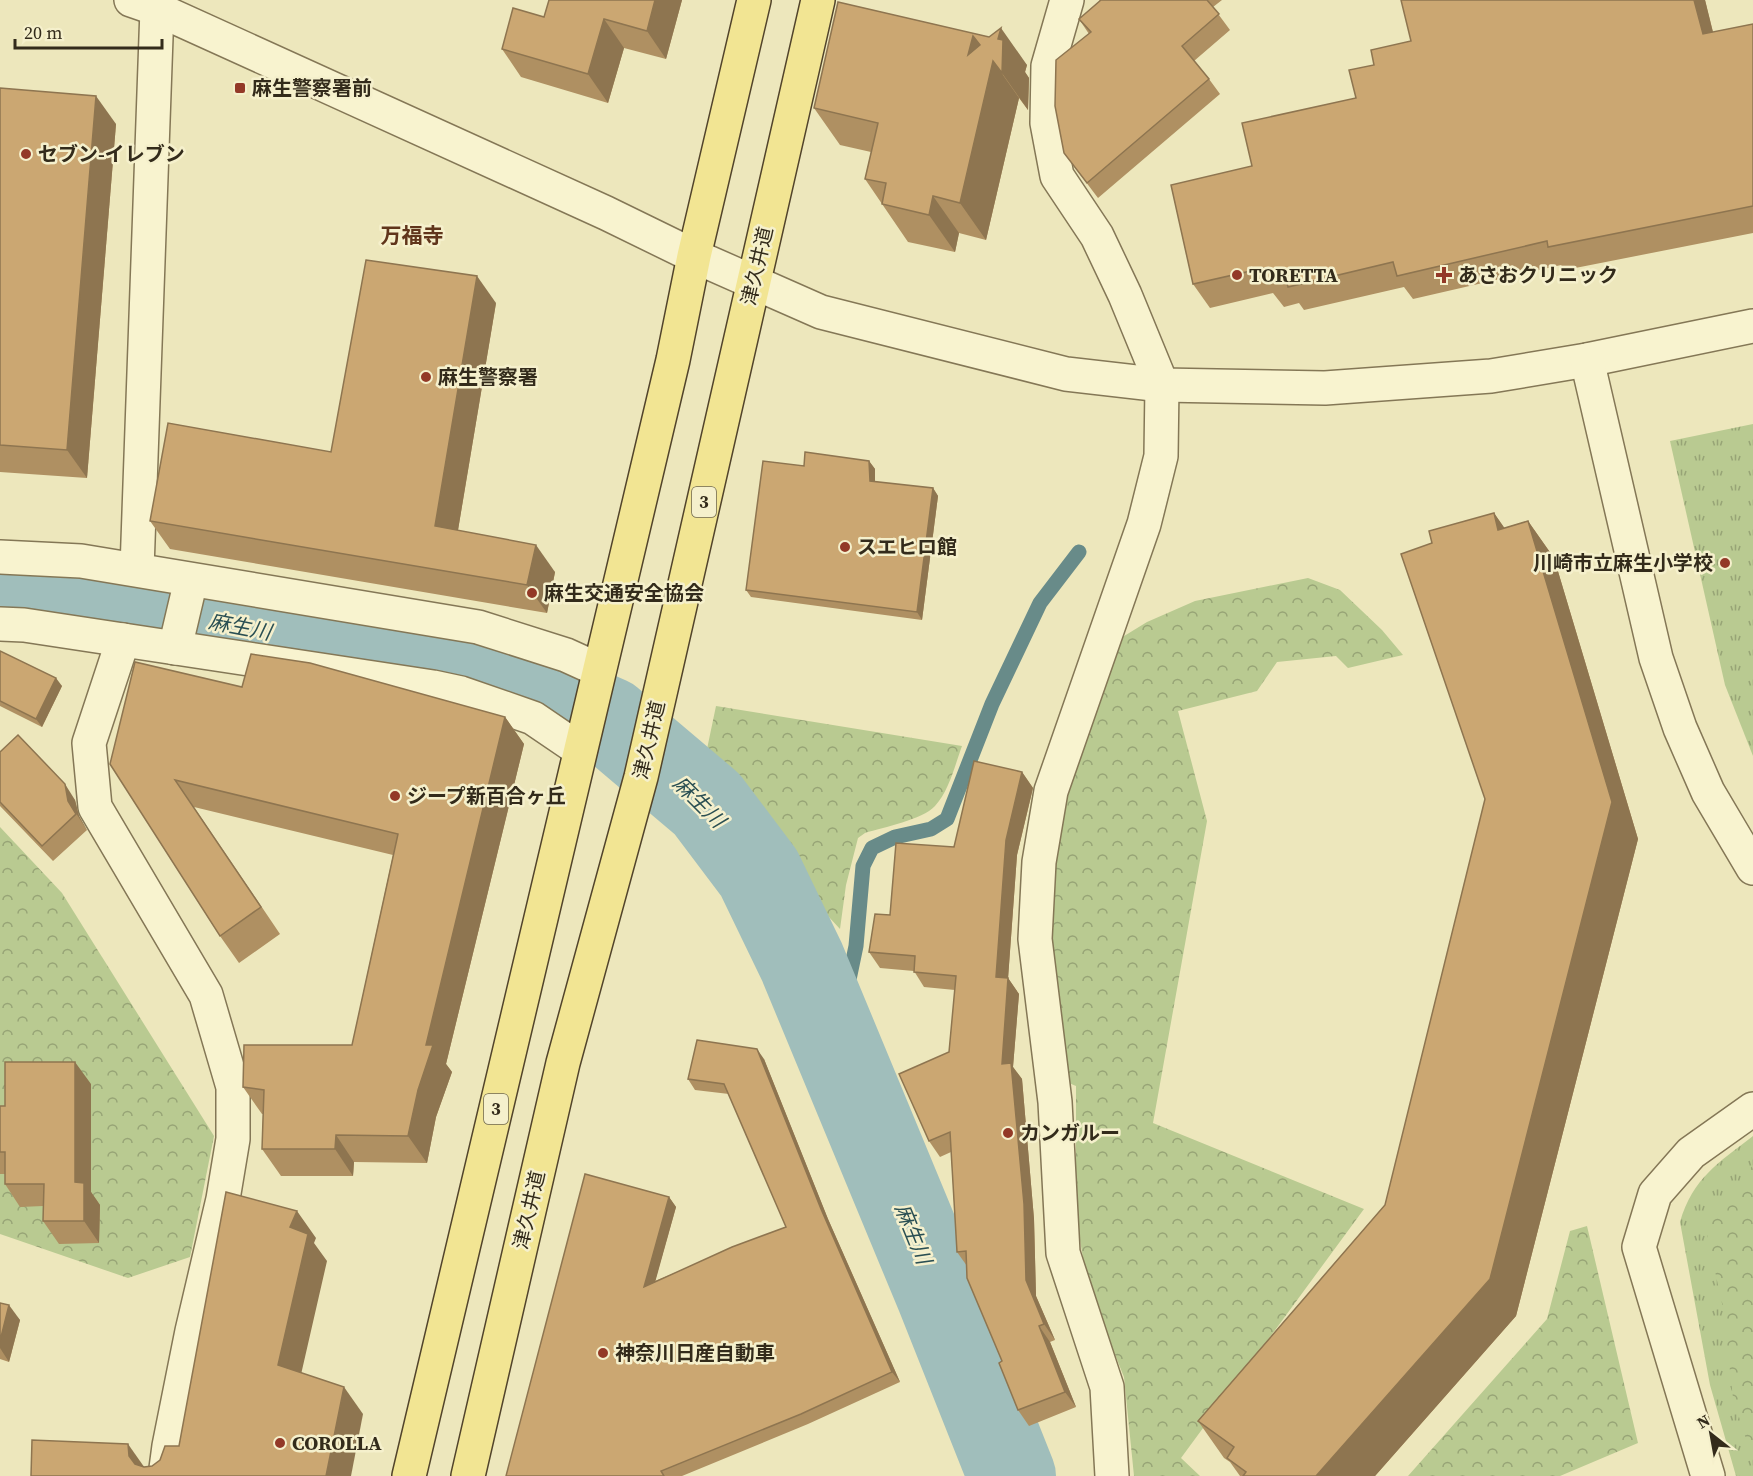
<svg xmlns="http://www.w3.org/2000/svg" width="1753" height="1476" font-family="'Source Serif 4','Noto Sans JP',serif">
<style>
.grass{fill:url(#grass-tufts)}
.forest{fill:url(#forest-crowns)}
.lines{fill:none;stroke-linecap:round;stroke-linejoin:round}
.stream{stroke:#688b89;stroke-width:15}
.river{stroke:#a0bebb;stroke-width:88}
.minor-casing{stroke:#847756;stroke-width:36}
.major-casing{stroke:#52442b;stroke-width:36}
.minor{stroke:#f8f3cf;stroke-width:33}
.major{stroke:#f2e593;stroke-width:33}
.wall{fill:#af9062}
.shaded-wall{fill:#8e7550}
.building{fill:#cba772;stroke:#8e7550;stroke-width:1.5;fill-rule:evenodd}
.poi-dot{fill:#933927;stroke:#f5f0cc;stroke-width:2}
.labels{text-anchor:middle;stroke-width:5;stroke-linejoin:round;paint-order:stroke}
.shield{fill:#f5f0cc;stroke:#6d6650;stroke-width:1.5}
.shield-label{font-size:18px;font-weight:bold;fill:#332b1b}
.poi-label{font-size:20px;font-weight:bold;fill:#332b1b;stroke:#f5f0cc;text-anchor:start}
.street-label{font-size:20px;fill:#332b1b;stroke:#f5f0cc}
.neighbourhood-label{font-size:21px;font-weight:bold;fill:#60351b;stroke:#f5f0cc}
.water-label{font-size:21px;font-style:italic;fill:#2a4f53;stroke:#f5f0cc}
</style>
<defs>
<pattern id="grass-tufts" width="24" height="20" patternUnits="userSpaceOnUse" patternTransform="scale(1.5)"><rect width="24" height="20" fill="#b9ca91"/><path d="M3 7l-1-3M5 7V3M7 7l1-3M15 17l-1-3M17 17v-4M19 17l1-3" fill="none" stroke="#97a476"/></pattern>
<pattern id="forest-crowns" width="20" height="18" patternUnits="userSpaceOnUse" patternTransform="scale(1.5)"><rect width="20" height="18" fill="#b9ca91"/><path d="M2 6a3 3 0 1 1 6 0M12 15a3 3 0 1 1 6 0" fill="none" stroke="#97a476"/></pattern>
</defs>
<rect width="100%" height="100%" fill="#ede7bc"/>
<g class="grass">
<polygon points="1753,424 1753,756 1725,685 1670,441"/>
<path d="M1753,1136V1476H1736L1710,1385L1680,1222C1693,1178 1718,1163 1753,1136Z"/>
</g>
<g class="forest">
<polygon points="1308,578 1340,590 1382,630 1403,655 1348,668 1336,656 1277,662 1257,691 1178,711 1207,821 1153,1123 1364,1209 1181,1458 1200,1476 1134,1476 1124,1377 1088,1287 1076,1217 1076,1086 1057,1078 1052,1039 1050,875 1057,826 1116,641 1147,622 1195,601"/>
<path d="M716,706L962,746C955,765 949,791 935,806C922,820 884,827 865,833L858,838L846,885L840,929L816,903L794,860L771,824L728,771L707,749Z"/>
<polygon points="0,827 62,893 214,1136 190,1257 128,1278 0,1234"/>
<polygon points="1753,1165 1753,1461 1733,1398 1723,1308 1705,1225"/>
<polygon points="1587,1226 1638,1443 1560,1476 1408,1476 1547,1319 1570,1231"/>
</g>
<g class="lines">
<polyline class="stream" points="836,1042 856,946 863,866 872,848 895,837 931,829 947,819 992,704 1040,603 1079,552"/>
<polyline class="river" points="0,591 60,591 520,682 609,721 707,804 759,873 802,962 940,1295 1012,1476"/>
<defs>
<g id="minor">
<polyline points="131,0 157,9 606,213 694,256 821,312 1066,374 1162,385 1325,388 1491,376 1587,360 1753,326"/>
<polyline points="1067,0 1048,66 1047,123 1057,176 1097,236 1125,295 1162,385 1161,456 1144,524 1051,791 1039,862 1035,939 1055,1102 1063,1253 1107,1387 1112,1476"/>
<polyline points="1587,360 1656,658 1680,728 1708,792 1753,868"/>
<polyline points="0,557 81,561 478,627 566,655 599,670"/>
<polyline points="137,569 157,9"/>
<polyline points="0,624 24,625 433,687 461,693 533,718 580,750"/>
<polyline points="123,640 89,743 95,807 206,995 233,1087 233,1139 223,1199 192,1331 169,1446 165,1476"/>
<polyline points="175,648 191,580"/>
<polyline points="1708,1476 1639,1247 1655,1194 1691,1153 1753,1109"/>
</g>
<g id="major">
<polyline points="409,1476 673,360 694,256 754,0"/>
<polyline points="468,1476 563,1063 641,777 818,0"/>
</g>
</defs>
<use href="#minor" class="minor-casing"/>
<use href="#major" class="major-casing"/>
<use href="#minor" class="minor"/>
<use href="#major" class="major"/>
</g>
<g class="wall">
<polygon points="549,0 682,0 666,59 624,48 608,103 521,77 502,49 544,17"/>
<polygon points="1099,0 1222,0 1213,7 1230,30 1194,61 1209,79 1220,94 1098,198 1064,153 1089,34 1079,19 1100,1"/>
<polygon points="1705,0 1713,32 1753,24 1753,233 1565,270 1561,265 1413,299 1404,287 1304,310 1299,303 1284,307 1273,293 1210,308 1193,284 1252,166 1356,98"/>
<polygon points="838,2 989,37 1027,65 1025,72 1029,78 1028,110 1019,98 986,240 959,233 955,252 908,242 865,179 871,152 840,145 814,108"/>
<polygon points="0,88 116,124 87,478 0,472"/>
<polygon points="496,303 458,530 555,572 547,613 170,549 150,521 331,452"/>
<polygon points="869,461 875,469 875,482 933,488 938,496 922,620 751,597 746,590 804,466"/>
<polygon points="1494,513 1504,528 1528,521 1554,558 1638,839 1516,1316 1375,1476 1240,1476 1230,1462 1224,1458 1198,1421 1385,1205 1485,799 1432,543"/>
<polygon points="0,651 62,686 42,727 0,706"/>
<polygon points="242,687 505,717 524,744 446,1064 452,1072 436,1117 427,1163 354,1162 353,1176 281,1176 262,1149 263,1114 262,1114 243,1087 352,1045 393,855 194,807 280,934 239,963 220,936 110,764"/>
<polygon points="0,752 75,800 79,816 87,830 53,861 0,806"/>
<polygon points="1022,772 1033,788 1017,855 1008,978 1019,994 1013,1067 1022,1079 1034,1219 1036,1296 1055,1340 1050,1342 1076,1407 1029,1426 1018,1410 1002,1361 967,1266 957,1252 951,1152 940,1157 929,1141 949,1052 955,990 924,987 914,971 880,968 869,952 890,915"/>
<polygon points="764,1059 828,1219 900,1382 808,1424 682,1476 506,1476 669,1197 676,1207 655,1281 786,1227 729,1094 695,1090 688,1079"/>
<polygon points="91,1084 91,1192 100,1205 99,1243 59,1244 43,1221 43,1206 20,1207 5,1184 5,1174 0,1174 0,1106 5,1106"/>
<polygon points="0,1303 20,1320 9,1362 0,1359"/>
</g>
<g class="shaded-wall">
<polygon points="655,0 682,0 666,59 647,31"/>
<polygon points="1694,0 1705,0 1719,57 1703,34"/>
<polygon points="604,19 624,48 608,103 588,74"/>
<polygon points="1001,28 1027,65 1025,72 1029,78 1028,110 1002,73 998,39"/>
<polygon points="973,36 992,63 993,61 1019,98 986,240 960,203 968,55"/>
<polygon points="96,96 116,124 87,478 67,450"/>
<polygon points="933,196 959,233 955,252 929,215"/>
<polygon points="477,276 496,303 454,554 435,526"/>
<polygon points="869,461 875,469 875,489 870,481"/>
<polygon points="933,488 938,496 922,620 917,612"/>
<polygon points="1494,513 1520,550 1498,530"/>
<polygon points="1528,521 1554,558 1638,839 1516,1316 1375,1476 1316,1476 1490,1279"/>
<polygon points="536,545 555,572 547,613 527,585"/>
<polygon points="56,678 62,686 42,727 36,719"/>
<polygon points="505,717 524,744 446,1064 452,1072 436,1117 427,1163 408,1136 426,1045"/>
<polygon points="1022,772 1033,788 1017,855 1007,993 996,977 1006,840"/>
<polygon points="65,784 75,800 79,816 87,830 68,801"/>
<polygon points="1008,978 1019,994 1013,1067 1022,1079 1034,1219 1036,1296 1055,1340 1044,1324 1026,1280 1002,1064"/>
<polygon points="757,1049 764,1059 828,1219 900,1382 892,1372 821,1209"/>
<polygon points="75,1062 91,1084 91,1192 100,1205 99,1243 84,1221 75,1182"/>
<polygon points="336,1135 354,1162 353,1176 335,1149"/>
<polygon points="669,1197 676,1207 651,1297 644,1287"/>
<polygon points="297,1211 316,1238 314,1243 327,1261 297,1392 278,1365 290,1227"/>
<polygon points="9,1305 20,1320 9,1362 0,1348 0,1341"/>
<polygon points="1039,1326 1050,1342 1076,1407 1065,1392"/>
<polygon points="344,1387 363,1414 351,1476 326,1476"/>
<polygon points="128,1444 147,1471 143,1476 129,1456"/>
</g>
<g class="building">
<polygon points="549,0 655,0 647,31 604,19 588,74 502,49 513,8 544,17"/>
<polygon points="1101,0 1207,0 1219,14 1182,46 1209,79 1087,183 1064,153 1055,106 1056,60 1091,32 1079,19"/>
<polygon points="1401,0 1694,0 1703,34 1753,24 1753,206 1548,247 1547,241 1397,276 1393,262 1288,287 1286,279 1267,284 1264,268 1193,284 1171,185 1252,166 1242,123 1356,98 1349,70 1374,65 1371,50 1411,41"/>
<path d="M838,2L989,37L1001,28L998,39L1003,40L1002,73L993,61L960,203L933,196L929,215L882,204L886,183L865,179L878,123L814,108ZM973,36L980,45L968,55Z"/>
<polygon points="0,88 96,96 67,450 0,445"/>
<polygon points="366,260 477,276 435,526 536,545 527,585 150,521 168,423 331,452"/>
<polygon points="805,452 869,461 870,481 933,488 917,612 746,590 763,461 804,466"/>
<polygon points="1494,513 1498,530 1528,521 1612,802 1490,1279 1316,1476 1243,1476 1246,1472 1227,1458 1234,1447 1198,1421 1385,1205 1485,799 1401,554 1432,543 1429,531"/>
<polygon points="0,651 56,678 36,719 0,701"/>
<polygon points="251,654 310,663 505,717 426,1045 433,1045 418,1090 408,1136 336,1135 335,1149 262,1149 264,1090 243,1087 244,1045 352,1045 398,834 175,780 261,907 220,936 110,764 135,662 242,687"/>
<polygon points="18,735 65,784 68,801 76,814 42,846 0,802 0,752"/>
<polygon points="974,761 1022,772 1006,840 996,977 1008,978 1002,1064 1011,1063 1024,1204 1026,1280 1044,1324 1039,1326 1065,1392 1018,1410 999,1363 1002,1361 967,1278 966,1251 957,1252 950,1132 929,1141 899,1074 949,1052 956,976 914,972 915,956 869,952 875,914 890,915 896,843 954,847"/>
<polygon points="697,1040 757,1049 821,1209 892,1372 801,1414 661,1471 664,1476 506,1476 585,1174 669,1197 644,1287 732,1247 786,1227 724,1084 688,1079"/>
<polygon points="5,1062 75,1062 75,1182 84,1183 84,1221 43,1221 44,1184 5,1184 5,1152 0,1152 0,1106 5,1106"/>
<polygon points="226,1192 297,1211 290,1227 308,1234 278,1365 344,1387 326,1476 31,1476 32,1440 128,1444 129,1456 135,1464 144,1467 152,1466 160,1460 165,1446 179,1446"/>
<polygon points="0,1303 9,1305 0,1341"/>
</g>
<g class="poi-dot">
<rect x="234" y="82" width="12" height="12" rx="3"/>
<circle cx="26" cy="154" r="6"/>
<circle cx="1237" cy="275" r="6"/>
<path d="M1441 266h6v6h6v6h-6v6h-6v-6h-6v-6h6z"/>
<circle cx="426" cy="377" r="6"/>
<circle cx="845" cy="547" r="6"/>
<circle cx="1725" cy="563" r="6"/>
<circle cx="532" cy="593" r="6"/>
<circle cx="395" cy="796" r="6"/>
<circle cx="1008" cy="1133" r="6"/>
<circle cx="603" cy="1353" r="6"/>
<circle cx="280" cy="1443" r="6"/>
</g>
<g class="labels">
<g class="shield">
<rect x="692" y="487" width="24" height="30" rx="4.5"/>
<rect x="484" y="1094" width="24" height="30" rx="4.5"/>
</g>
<g class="shield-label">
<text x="704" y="508">3</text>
<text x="496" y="1115">3</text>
</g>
<g class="poi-label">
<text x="252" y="95">麻生警察署前</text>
<text x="38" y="161">セブン-イレブン</text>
<text x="1249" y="282">TORETTA</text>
<text x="1458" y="282">あさおクリニック</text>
<text x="438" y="384">麻生警察署</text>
<text x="857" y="554">スエヒロ館</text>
<text x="1713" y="570" text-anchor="end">川崎市立麻生小学校</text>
<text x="544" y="600">麻生交通安全協会</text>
<text x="407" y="803">ジープ新百合ヶ丘</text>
<text x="1020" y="1140">カンガルー</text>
<text x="615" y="1360">神奈川日産自動車</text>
<text x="292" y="1450">COROLLA</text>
</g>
<g class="street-label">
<text transform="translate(757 266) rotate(-77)" y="7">津久井道</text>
<text transform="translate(649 740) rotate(-77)" y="7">津久井道</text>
<text transform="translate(529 1210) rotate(-77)" y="7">津久井道</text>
</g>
<g class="neighbourhood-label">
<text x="412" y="243">万福寺</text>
</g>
<g class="water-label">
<text transform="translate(240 627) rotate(11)" y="7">麻生川</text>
<text transform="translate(699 802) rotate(45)" y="7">麻生川</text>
<text transform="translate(913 1234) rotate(68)" y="7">麻生川</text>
</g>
</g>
<g transform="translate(1711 1434) rotate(329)" stroke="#f5f0cc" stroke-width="4.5" paint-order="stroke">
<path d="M0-4.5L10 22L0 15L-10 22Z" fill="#332b1b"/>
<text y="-9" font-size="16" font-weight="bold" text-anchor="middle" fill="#332b1b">N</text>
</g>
<path d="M15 39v9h147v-9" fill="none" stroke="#332b1b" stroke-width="3"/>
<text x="24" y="39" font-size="18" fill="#332b1b" stroke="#f5f0cc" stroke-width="4.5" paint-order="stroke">20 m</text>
</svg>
